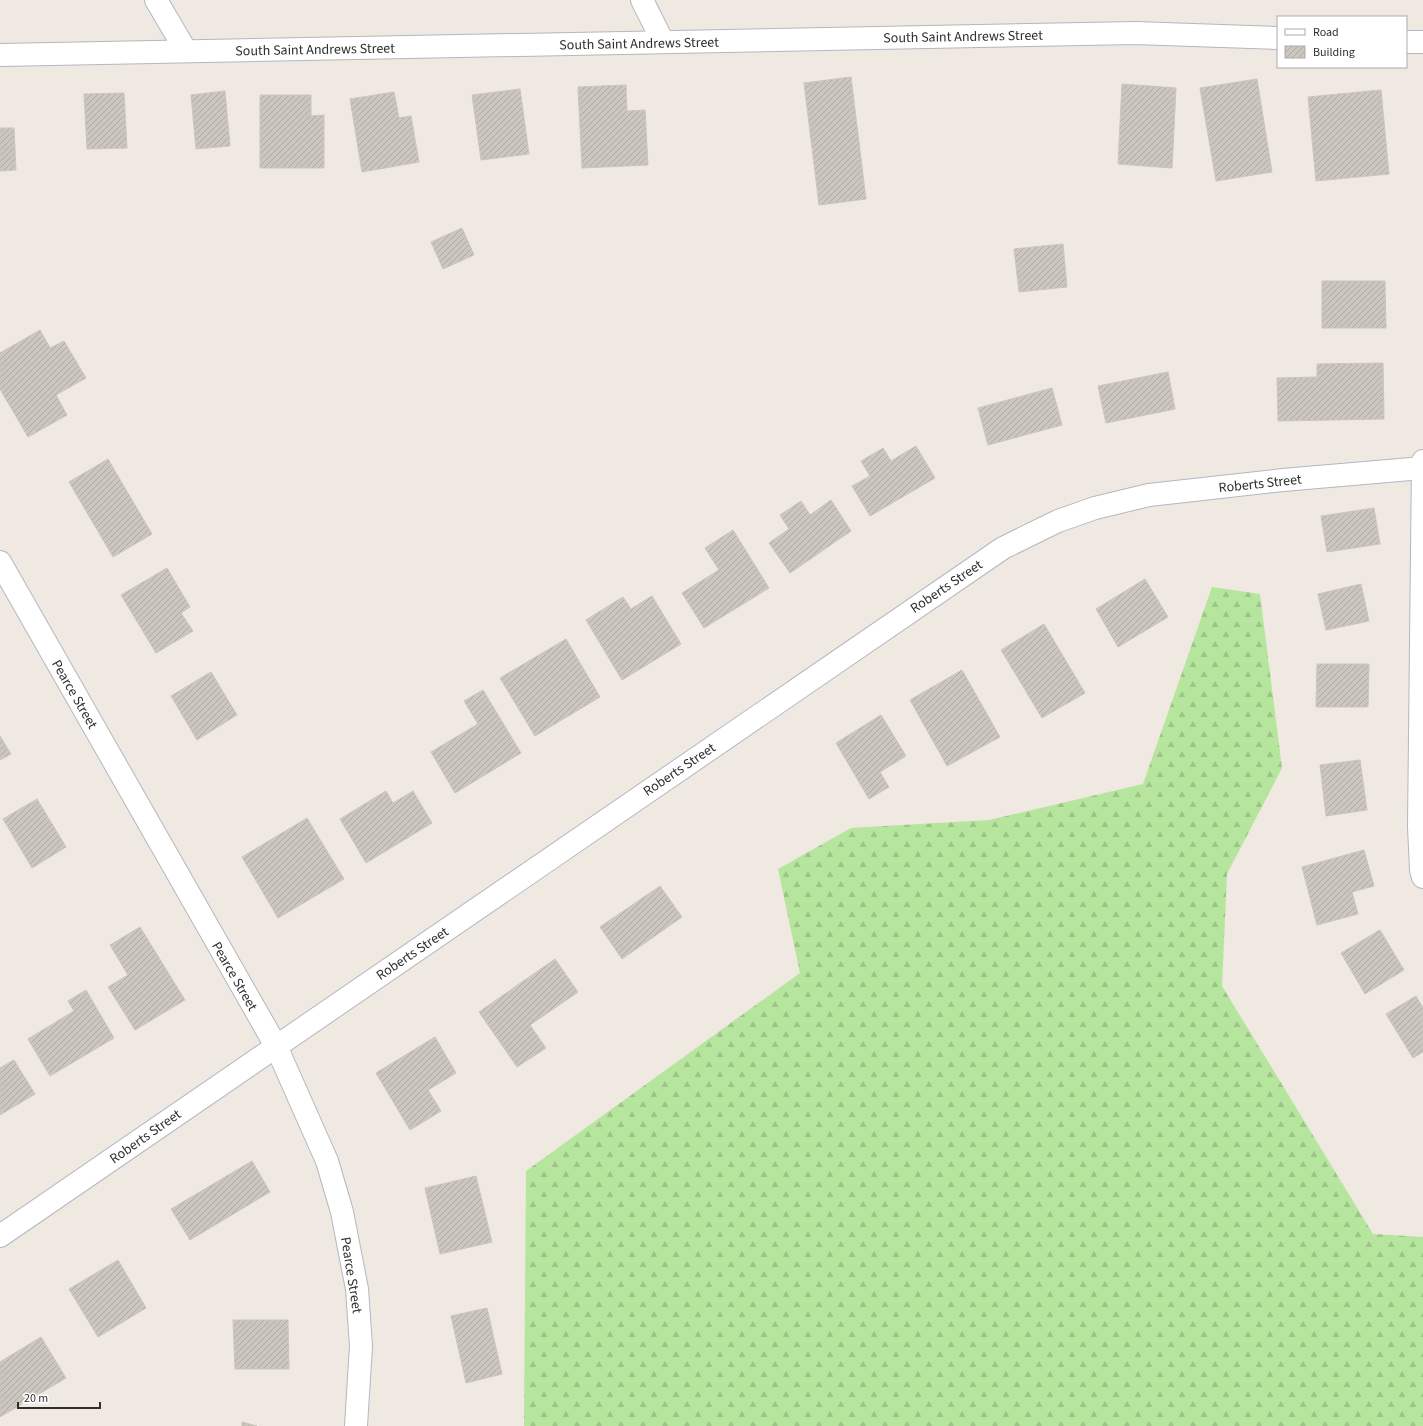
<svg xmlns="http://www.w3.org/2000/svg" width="1423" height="1426" font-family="'Source Sans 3',sans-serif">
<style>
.forest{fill:url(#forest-firs)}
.building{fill:url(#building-hatch);stroke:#cbc5ba}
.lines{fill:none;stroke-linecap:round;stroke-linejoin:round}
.minor-casing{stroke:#b4b7c1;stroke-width:24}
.tertiary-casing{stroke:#b4b7c1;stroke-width:24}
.minor{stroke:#fff;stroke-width:22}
.tertiary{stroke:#fff;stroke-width:22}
.labels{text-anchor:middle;stroke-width:3;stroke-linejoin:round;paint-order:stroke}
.street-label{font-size:14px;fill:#2e2e2e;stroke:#fff}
</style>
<defs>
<pattern id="forest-firs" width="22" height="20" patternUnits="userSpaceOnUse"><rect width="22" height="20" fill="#b6e59e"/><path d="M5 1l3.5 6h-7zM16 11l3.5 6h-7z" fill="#9dc588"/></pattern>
<pattern id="building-hatch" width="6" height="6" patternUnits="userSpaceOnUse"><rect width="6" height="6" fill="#cbc7bf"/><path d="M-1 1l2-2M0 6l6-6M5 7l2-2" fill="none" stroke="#afaba4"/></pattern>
</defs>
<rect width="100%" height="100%" fill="#efe9e1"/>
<polygon class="forest" points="1212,587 1260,594 1282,768 1227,874 1222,986 1373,1234 1423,1237 1423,1426 524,1426 526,1171 800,973 778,869 851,828 989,820 1143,784"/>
<g class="building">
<polygon points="851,77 866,199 819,205 804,83"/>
<polygon points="1257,79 1272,172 1216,181 1200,88"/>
<polygon points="1122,84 1176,88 1172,168 1118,164"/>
<polygon points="626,85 627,111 645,110 648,165 582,168 578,87"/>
<polygon points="520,89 529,154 481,160 472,95"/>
<polygon points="1381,90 1389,174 1316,181 1308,97"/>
<polygon points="225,91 230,146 196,149 191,95"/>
<polygon points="394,92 399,118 411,116 419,162 362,172 350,99"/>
<polygon points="124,93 127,148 87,149 84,94"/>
<polygon points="260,95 311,95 311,116 324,115 324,168 260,168"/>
<polygon points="0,128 14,128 16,170 0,171"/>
<polygon points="462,228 474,255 443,269 431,242"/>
<polygon points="1063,244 1067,287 1019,292 1014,249"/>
<polygon points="1322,281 1385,281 1386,328 1322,328"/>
<polygon points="40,330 50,348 64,341 86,378 56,395 67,415 28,437 0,389 0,353"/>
<polygon points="1383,363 1384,419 1278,421 1277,378 1317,377 1317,364"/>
<polygon points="1168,372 1175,409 1106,423 1098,386"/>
<polygon points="1052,388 1062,425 988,445 978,408"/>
<polygon points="916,446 935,478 870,516 852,486 870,476 861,461 883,448 891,461"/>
<polygon points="108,459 152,534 113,557 69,482"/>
<polygon points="831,500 851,531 790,573 769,543 789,529 780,515 801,501 810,515"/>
<polygon points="1374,508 1380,544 1327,552 1321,516"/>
<polygon points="733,530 769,588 704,628 682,593 719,570 705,548"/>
<polygon points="167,568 190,607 181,613 193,631 156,653 121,595"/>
<polygon points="1145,579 1168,617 1118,647 1096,609"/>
<polygon points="1361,584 1369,621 1326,630 1318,594"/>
<polygon points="652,596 681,644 622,680 586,620 623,597 631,609"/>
<polygon points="1044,624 1085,693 1042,718 1001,650"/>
<polygon points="566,639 600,697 535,736 500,678"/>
<polygon points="1317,664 1369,664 1368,707 1316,707"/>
<polygon points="962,670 1000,737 947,766 910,700"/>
<polygon points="211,672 237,715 197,740 171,696"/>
<polygon points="483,690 521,753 455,793 431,752 478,724 464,701"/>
<polygon points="881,715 906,756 880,772 889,787 869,799 836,743"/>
<polygon points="0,736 11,754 0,760"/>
<polygon points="1360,760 1367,810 1326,816 1320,765"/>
<polygon points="386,791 393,803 413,791 432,823 366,863 340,819"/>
<polygon points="37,799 66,847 32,868 3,819"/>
<polygon points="307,818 344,879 278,918 242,857"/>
<polygon points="1364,850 1374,886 1352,892 1358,914 1317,925 1302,867"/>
<polygon points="660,886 682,917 622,959 600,927"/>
<polygon points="140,927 185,1000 135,1030 108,987 128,975 110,945"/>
<polygon points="1380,930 1404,970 1365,994 1341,953"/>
<polygon points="555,959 578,992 530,1025 546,1048 517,1067 479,1012"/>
<polygon points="86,990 114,1038 50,1076 28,1039 74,1011 68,1001"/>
<polygon points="1416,996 1423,1008 1423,1052 1413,1058 1386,1014"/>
<polygon points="435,1037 456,1073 428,1090 441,1111 410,1130 376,1073"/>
<polygon points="14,1060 35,1094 0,1115 0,1068"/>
<polygon points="252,1161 270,1192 190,1240 171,1209"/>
<polygon points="476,1176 492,1242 440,1254 425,1188"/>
<polygon points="118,1260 146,1308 98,1337 69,1289"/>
<polygon points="487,1308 502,1374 466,1383 451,1316"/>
<polygon points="233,1320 288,1320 289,1369 235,1369"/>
<polygon points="41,1337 66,1378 0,1417 0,1362"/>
<polygon points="242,1422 257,1426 242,1426"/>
</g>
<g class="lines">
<defs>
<g id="minor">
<polyline points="156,0 186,51"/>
<polyline points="642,0 663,42"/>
<polyline points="1423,461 1419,827 1421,870 1423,877"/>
<polyline points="0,562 276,1046 327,1161 342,1212 357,1289 361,1346 356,1426"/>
<polyline points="0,1236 1003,548 1058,521 1095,508 1149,495 1283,480 1423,468"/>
</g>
<g id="tertiary">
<polyline points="1406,42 1423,42"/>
<polyline points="0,55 1135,33 1278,38"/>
</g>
</defs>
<use href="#minor" class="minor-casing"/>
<use href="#tertiary" class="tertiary-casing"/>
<use href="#minor" class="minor"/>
<use href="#tertiary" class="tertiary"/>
</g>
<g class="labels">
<g class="street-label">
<text transform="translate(963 36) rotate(-1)" y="5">South Saint Andrews Street</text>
<text transform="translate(639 43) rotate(-1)" y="5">South Saint Andrews Street</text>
<text transform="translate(315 49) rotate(-1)" y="5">South Saint Andrews Street</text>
<text transform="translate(1260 483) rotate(-6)" y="5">Roberts Street</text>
<text transform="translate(946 586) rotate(-34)" y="5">Roberts Street</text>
<text transform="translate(75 694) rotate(60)" y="5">Pearce Street</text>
<text transform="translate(679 769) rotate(-34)" y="5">Roberts Street</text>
<text transform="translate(412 953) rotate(-34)" y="5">Roberts Street</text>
<text transform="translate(235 976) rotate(60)" y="5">Pearce Street</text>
<text transform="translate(145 1136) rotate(-35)" y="5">Roberts Street</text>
<text transform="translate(352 1275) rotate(81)" y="5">Pearce Street</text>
</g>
</g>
<rect x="1277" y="16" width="130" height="52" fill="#ffffff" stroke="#ababab"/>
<rect x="1285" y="29" width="20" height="6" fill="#ffffff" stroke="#ababab"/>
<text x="1313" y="36" font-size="12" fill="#2e2e2e">Road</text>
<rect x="1285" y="46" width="20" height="12" fill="url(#building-hatch)" stroke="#ababab"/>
<text x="1313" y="56" font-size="12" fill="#2e2e2e">Building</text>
<path d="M18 1402v6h82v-6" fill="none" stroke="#2e2e2e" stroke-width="2"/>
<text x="24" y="1402" font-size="12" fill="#2e2e2e" stroke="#ffffff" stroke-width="3" paint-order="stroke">20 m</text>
</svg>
